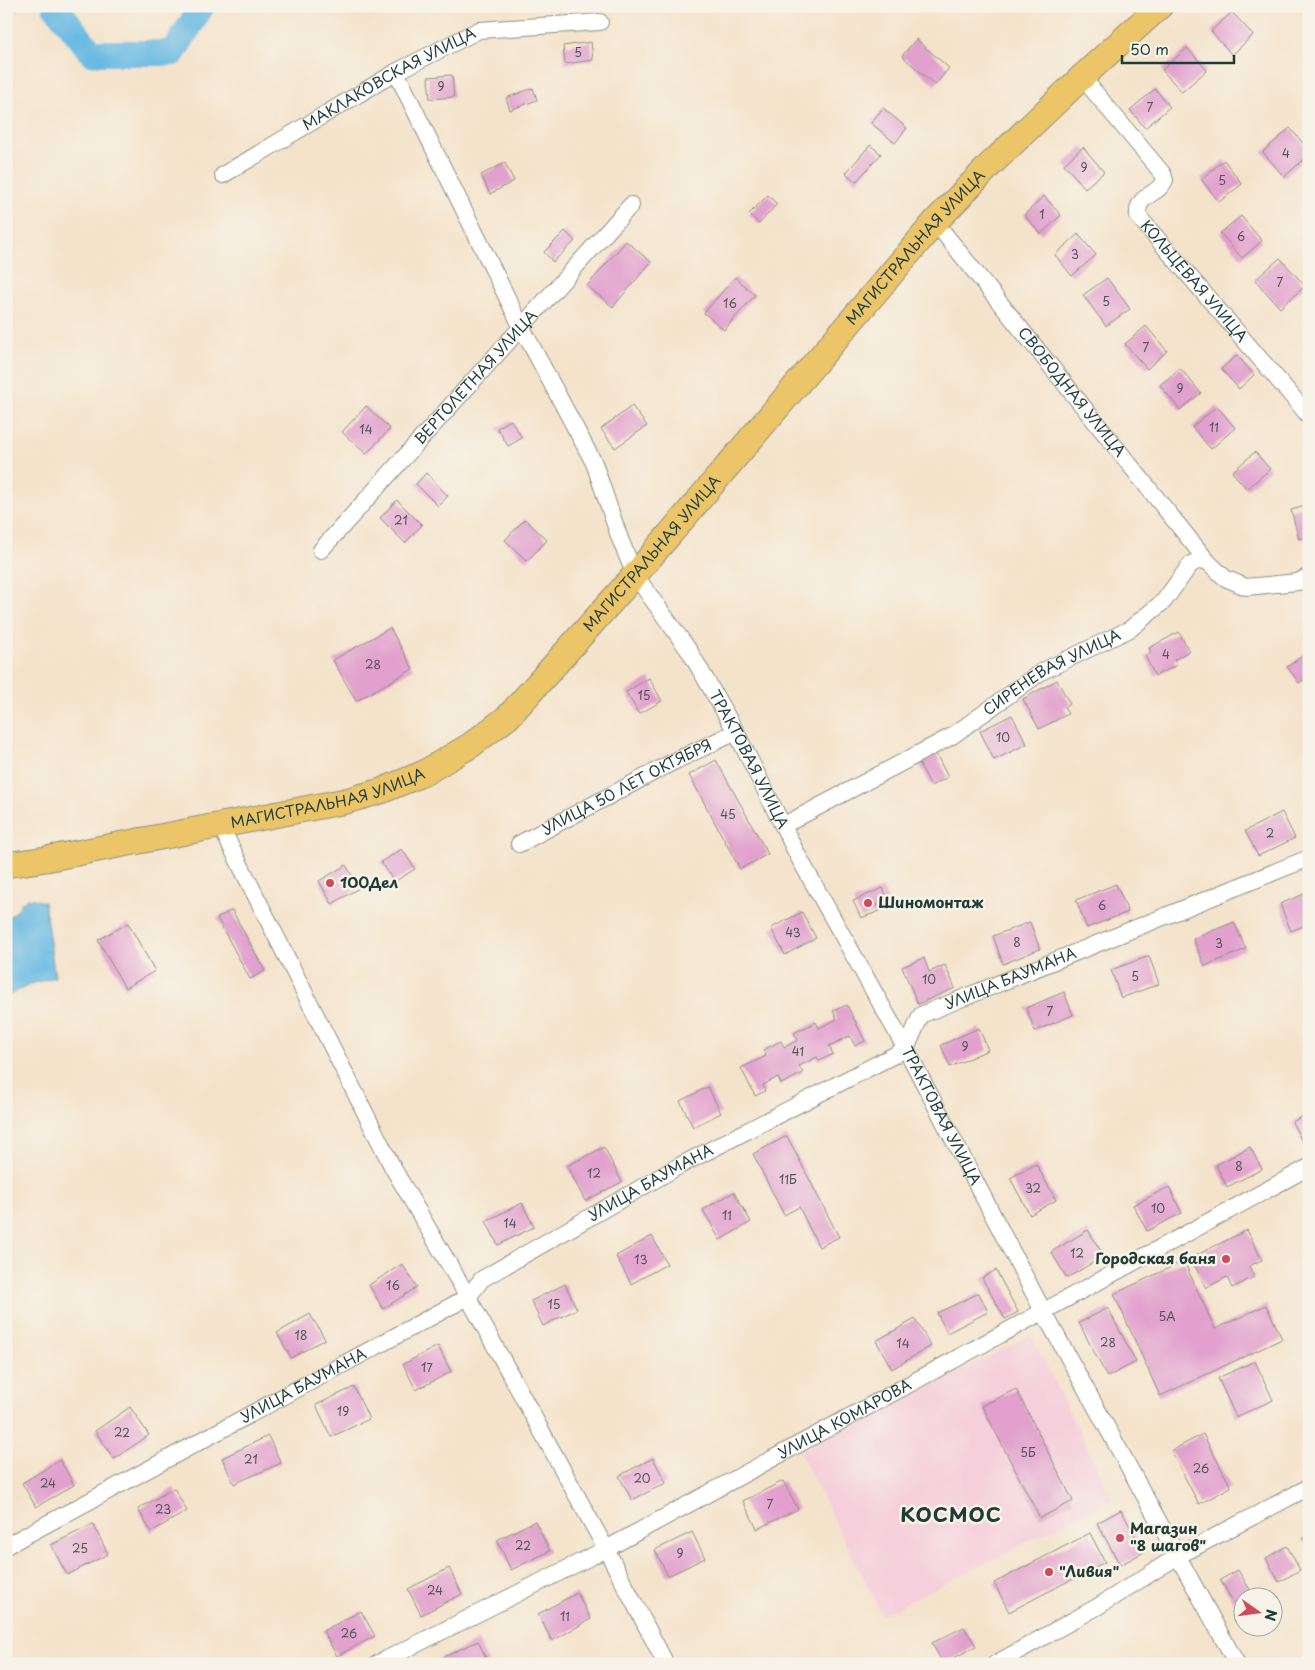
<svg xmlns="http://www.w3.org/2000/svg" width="1315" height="1670" font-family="'Playpen Sans',sans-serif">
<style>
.built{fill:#f5cfdb}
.water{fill:#67bae3;stroke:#437c8c}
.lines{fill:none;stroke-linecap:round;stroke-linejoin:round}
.river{stroke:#67bae3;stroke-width:26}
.building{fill:#e1a0cd}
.minor-casing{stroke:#8a9080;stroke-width:18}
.primary-casing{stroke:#8a9080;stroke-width:27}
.minor{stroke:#fff;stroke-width:16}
.primary{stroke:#ecc569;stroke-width:25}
.poi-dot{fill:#d1495b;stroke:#f7f3e8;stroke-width:2}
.labels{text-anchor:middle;stroke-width:5;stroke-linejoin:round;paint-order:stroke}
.number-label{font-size:12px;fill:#50565a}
.street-label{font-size:15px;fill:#1f3d34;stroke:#f7f3e8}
.poi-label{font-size:15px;font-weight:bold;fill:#1f3d34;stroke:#f7f3e8;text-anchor:start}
.district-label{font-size:20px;font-weight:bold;letter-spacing:1px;fill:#1f3d34;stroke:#f7f3e8}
</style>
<rect width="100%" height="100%" fill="#f7f3e8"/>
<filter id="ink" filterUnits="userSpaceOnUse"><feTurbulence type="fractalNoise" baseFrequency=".02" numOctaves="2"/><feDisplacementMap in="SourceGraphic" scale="10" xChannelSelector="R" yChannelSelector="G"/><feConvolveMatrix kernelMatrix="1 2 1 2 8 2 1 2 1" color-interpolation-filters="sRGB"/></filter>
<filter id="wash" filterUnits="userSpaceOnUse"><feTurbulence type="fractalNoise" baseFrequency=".0096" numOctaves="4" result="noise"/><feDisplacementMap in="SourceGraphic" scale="20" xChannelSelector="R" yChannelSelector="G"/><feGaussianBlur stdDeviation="1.12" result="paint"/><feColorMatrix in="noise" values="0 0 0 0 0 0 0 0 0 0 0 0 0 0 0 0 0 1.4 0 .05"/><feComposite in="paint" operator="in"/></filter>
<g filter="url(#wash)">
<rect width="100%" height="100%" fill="#f4e3cb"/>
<polygon class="built" points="1031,1335 1113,1499 882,1615 799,1451"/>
<polygon class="water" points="29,898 44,902 55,977 31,984 6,997 6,919 17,911 22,902"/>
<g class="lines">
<polyline class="river" points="55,6 92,53 173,53 202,6"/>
</g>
<g id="blocks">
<g class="building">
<polygon points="1232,12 1253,35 1232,55 1211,31"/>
<polygon points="916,39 949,68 935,85 902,56"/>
<polygon points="591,42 593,60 565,64 563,46"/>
<polygon points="1187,48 1207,70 1182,92 1162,70"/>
<polygon points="452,75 454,97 430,99 428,77"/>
<polygon points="533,88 537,100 510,110 506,98"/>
<polygon points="1155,89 1170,107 1145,128 1130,110"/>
<polygon points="883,108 907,128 895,143 871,123"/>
<polygon points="1290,128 1309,150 1309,155 1284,177 1263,152"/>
<polygon points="870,145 881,154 856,182 846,173"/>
<polygon points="1083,147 1104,172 1085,188 1064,164"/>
<polygon points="1224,160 1242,184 1219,202 1201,179"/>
<polygon points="505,163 514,181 490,194 481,175"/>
<polygon points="768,195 777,204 759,224 749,214"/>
<polygon points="1044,196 1061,215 1041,234 1024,215"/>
<polygon points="1241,216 1262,241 1242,258 1220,233"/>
<polygon points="565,231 575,241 553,262 544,252"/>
<polygon points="1078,234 1096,255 1072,276 1055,255"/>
<polygon points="626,241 651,262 613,307 587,286"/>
<polygon points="1280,258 1305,286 1280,308 1255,280"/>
<polygon points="735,277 755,295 724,330 704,313"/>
<polygon points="1107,278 1130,309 1106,326 1083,295"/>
<polygon points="1146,326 1167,351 1147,369 1125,344"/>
<polygon points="1237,355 1254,375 1239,389 1221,369"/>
<polygon points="1180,368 1201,393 1180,410 1160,385"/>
<polygon points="366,406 390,429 366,454 342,432"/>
<polygon points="632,406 647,426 615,448 601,429"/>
<polygon points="1217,406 1235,428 1211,449 1192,427"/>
<polygon points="511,420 522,438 508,446 497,428"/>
<polygon points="1255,452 1270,469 1247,489 1232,472"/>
<polygon points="426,473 448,496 438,506 416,484"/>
<polygon points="397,500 422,525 405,543 380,518"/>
<polygon points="1309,505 1309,536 1299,539 1291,510"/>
<polygon points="525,519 547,540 527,561 505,540"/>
<polygon points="390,628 413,669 356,701 333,660"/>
<polygon points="1179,632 1189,651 1174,660 1177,665 1155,676 1145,656 1151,653 1149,648"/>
<polygon points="1309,651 1309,676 1299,683 1287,667"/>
<polygon points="649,678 662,701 639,714 626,692"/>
<polygon points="1057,680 1070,704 1064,707 1068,714 1039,729 1023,699"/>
<polygon points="1012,715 1027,744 994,760 980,731"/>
<polygon points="936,754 948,777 931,786 919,763"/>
<polygon points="716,760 768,854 740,869 689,775"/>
<polygon points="1282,812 1295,838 1258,856 1245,831"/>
<polygon points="402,849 415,869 394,882 381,862"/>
<polygon points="346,865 359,888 332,904 319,881"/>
<polygon points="1116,884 1128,912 1087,928 1076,900"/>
<polygon points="883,888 888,900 877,905 880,911 861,918 853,901"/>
<polygon points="1309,892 1309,924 1291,931 1280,904"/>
<polygon points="232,910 265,971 250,979 217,918"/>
<polygon points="802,912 816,938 785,955 771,928"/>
<polygon points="1030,922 1040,949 1003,964 993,936"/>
<polygon points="1234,922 1246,949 1205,966 1193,939"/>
<polygon points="128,923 155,971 125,988 98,940"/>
<polygon points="1149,956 1159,984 1121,998 1111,970"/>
<polygon points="924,958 929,972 945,965 955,988 918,1004 902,967"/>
<polygon points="1064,992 1073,1015 1035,1031 1026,1008"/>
<polygon points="847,1005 865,1041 855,1046 850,1036 829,1046 833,1054 819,1061 817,1057 799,1066 803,1073 781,1084 778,1077 763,1085 765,1091 755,1096 741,1068 766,1056 763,1050 781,1041 784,1047 798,1040 794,1033 816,1022 819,1028 837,1019 833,1011"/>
<polygon points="979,1028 988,1050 950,1067 941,1045"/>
<polygon points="708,1087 721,1113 693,1127 680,1101"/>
<polygon points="1309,1113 1309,1145 1305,1147 1292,1122"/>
<polygon points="787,1136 839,1237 819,1247 799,1207 784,1215 753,1154"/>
<polygon points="604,1147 622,1182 585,1201 567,1166"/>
<polygon points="1250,1147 1262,1169 1227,1187 1216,1165"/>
<polygon points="1036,1164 1056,1200 1030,1215 1010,1178"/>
<polygon points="1169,1187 1182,1213 1147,1231 1133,1205"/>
<polygon points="734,1192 751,1222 720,1240 703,1210"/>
<polygon points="522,1203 534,1227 498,1245 486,1221"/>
<polygon points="1088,1230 1104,1256 1067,1278 1051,1252"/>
<polygon points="1247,1230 1262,1260 1249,1266 1254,1277 1232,1288 1227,1277 1206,1288 1191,1258"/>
<polygon points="652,1236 667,1264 631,1284 616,1256"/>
<polygon points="1184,1261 1215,1329 1266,1305 1282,1339 1160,1396 1114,1294"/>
<polygon points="402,1264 417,1287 383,1309 369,1285"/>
<polygon points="996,1270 1018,1312 1005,1319 982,1278"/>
<polygon points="565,1284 577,1309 543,1326 531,1301"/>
<polygon points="979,1293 988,1312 947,1333 937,1313"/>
<polygon points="1108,1308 1136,1362 1107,1377 1079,1323"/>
<polygon points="310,1314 325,1339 291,1358 277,1333"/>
<polygon points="915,1319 931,1346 892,1369 876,1341"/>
<polygon points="438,1346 451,1372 416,1390 403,1364"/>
<polygon points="1255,1361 1273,1400 1236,1417 1218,1378"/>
<polygon points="354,1387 369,1419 331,1437 316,1405"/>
<polygon points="1016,1389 1073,1501 1040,1518 982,1406"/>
<polygon points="130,1407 149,1435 114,1459 95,1431"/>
<polygon points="1203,1434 1231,1487 1199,1504 1171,1451"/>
<polygon points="268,1436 281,1463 234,1484 222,1458"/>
<polygon points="653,1458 666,1483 632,1500 619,1476"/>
<polygon points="60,1460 74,1485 36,1507 22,1483"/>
<polygon points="783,1481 798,1509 757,1529 743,1501"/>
<polygon points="174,1488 187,1511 151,1532 138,1509"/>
<polygon points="1121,1510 1144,1552 1120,1565 1097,1523"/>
<polygon points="535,1521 550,1551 511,1570 497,1540"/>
<polygon points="93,1524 108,1554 67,1575 51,1545"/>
<polygon points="692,1532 705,1558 668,1576 655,1550"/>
<polygon points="1090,1533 1105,1562 1009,1612 994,1583"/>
<polygon points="1309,1535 1309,1549 1303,1539"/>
<polygon points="1287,1546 1300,1570 1279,1582 1266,1558"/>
<polygon points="449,1568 462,1594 421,1615 408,1589"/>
<polygon points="1238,1570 1252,1593 1234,1603 1220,1580"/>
<polygon points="577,1593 591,1619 552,1641 538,1614"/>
<polygon points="361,1611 375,1636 337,1656 323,1631"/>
<polygon points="964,1627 976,1646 943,1664 932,1643"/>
<polygon points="478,1641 489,1664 441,1664 439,1659"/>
</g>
</g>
</g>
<g filter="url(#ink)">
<use href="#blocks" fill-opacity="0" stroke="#8a9080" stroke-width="1"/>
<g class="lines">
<defs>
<g id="minor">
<path id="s1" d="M396,72L521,326L594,463L620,539L635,575L690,652L736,732L798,856L906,1049L1043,1311L1237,1664"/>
<path id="s2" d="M1082,77L1163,174L1165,180C1158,196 1136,194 1138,216L1309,416"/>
<path id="s3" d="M223,175L396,72L479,30L600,22"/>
<path id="s4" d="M935,222L1207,561"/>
<path id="s5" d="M321,550L631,205"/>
<polyline points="220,825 393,1168 468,1297 606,1549 666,1664"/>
<path id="s6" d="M784,825L952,736L1041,672L1130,629L1164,601L1190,565L1199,560L1207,561L1225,578L1246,587L1298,582L1309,576"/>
<path id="s7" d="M519,844L673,762L736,732"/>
<path id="s8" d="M6,1546L468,1297L482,1279L679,1166L906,1049L921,1015L1309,858"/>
<path id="s9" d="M377,1664L606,1549L1309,1167"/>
<polyline points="995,1664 1097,1607 1178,1556 1309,1487"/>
</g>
<g id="primary">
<path id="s10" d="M6,865L46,859L346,801L381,791L424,773L471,745L508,717L635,575L935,222L991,164L1082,77L1160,6"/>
</g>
</defs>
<use href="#minor" class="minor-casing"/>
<use href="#primary" class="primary-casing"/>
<use href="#minor" class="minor"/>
<use href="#primary" class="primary"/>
</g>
</g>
<g class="poi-dot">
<circle cx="330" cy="883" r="5"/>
<circle cx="868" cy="903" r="5"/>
<circle cx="1226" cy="1259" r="5"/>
<circle cx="1120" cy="1538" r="5"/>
<circle cx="1049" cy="1572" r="5"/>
</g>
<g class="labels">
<g class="number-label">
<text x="578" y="57">5</text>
<text x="441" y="91">9</text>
<text x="1150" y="112">7</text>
<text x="1286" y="158">4</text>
<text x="1084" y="172">9</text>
<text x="1222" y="185">5</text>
<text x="1042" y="219">1</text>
<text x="1241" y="241">6</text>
<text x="1075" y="259">3</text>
<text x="1280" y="287">7</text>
<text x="1106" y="306">5</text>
<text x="730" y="308">16</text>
<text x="1146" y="352">7</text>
<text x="1180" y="393">9</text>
<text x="1214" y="432">11</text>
<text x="366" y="434">14</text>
<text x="401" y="525">21</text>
<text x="1166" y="659">4</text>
<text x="373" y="669">28</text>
<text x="644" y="700">15</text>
<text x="1003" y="742">10</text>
<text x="728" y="819">45</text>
<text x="1270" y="838">2</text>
<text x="1102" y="910">6</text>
<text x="793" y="937">43</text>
<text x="1017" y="947">8</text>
<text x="1219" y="948">3</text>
<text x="1135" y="981">5</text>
<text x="929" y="984">10</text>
<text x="1050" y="1016">7</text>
<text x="965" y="1051">9</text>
<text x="798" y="1056">41</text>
<text x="1239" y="1171">8</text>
<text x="594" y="1178">12</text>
<text x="788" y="1184">11Б</text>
<text x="1033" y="1193">32</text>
<text x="1158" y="1213">10</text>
<text x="727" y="1220">11</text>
<text x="510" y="1228">14</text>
<text x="1077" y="1258">12</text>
<text x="641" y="1264">13</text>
<text x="393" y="1290">16</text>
<text x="554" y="1309">15</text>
<text x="1167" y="1321">5А</text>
<text x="301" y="1340">18</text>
<text x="1108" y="1347">28</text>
<text x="903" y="1348">14</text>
<text x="427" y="1372">17</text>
<text x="343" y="1416">19</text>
<text x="122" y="1437">22</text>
<text x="1028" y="1457">5Б</text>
<text x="251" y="1464">21</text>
<text x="1201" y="1473">26</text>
<text x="642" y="1483">20</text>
<text x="48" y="1488">24</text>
<text x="770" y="1509">7</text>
<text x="163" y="1514">23</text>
<text x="523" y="1550">22</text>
<text x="80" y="1553">25</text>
<text x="680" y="1558">9</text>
<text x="435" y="1595">24</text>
<text x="565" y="1621">11</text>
<text x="349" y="1638">26</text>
</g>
<g class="street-label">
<text dy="5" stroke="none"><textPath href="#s3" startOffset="192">МАКЛАКОВСКАЯ УЛИЦА</textPath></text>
<text dy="5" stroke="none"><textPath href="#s10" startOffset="1152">МАГИСТРАЛЬНАЯ УЛИЦА</textPath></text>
<text dy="5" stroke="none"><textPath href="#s2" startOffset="266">КОЛЬЦЕВАЯ УЛИЦА</textPath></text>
<text dy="5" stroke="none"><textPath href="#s5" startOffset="232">ВЕРТОЛЕТНАЯ УЛИЦА</textPath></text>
<text dy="5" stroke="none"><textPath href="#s4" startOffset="218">СВОБОДНАЯ УЛИЦА</textPath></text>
<text dy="5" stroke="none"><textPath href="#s10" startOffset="748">МАГИСТРАЛЬНАЯ УЛИЦА</textPath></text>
<text dy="5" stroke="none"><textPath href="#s6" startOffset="309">СИРЕНЕВАЯ УЛИЦА</textPath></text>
<text dy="5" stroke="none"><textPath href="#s1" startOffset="775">ТРАКТОВАЯ УЛИЦА</textPath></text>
<text dy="5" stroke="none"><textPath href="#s7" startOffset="122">УЛИЦА 50 ЛЕТ ОКТЯБРЯ</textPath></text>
<text dy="5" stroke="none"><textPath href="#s10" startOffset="329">МАГИСТРАЛЬНАЯ УЛИЦА</textPath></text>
<text dy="5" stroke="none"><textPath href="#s8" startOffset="1164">УЛИЦА БАУМАНА</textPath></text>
<text dy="5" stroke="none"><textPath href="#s1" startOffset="1180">ТРАКТОВАЯ УЛИЦА</textPath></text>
<text dy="5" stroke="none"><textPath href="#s8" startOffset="742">УЛИЦА БАУМАНА</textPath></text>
<text dy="5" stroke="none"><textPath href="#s8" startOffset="338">УЛИЦА БАУМАНА</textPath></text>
<text dy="5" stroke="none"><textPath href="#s9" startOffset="528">УЛИЦА КОМАРОВА</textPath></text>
</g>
<g class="poi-label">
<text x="340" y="888">100Дел</text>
<text x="878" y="908">Шиномонтаж</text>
<text x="1216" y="1264" text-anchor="end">Городская баня</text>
<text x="1130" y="1534">Магазин<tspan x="1130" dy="17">"8 шагов"</tspan></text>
<text x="1059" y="1577">"Ливия"</text>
</g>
<g class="district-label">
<text x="951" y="1522">КОСМОС</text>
</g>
</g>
<rect width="1315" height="1670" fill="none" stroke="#f7f3e8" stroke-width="25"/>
<g transform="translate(1258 1612) rotate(104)"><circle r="24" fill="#f7f3e8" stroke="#a1aaa0"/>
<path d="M0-4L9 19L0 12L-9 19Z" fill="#d1495b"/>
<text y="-8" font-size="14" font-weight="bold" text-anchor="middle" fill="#1f3d34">N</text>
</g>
<path d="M1122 55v8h112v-8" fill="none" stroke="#1f3d34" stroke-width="2.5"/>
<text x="1130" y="55" font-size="15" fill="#1f3d34" stroke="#f7f3e8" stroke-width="4" paint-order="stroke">50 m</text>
</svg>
